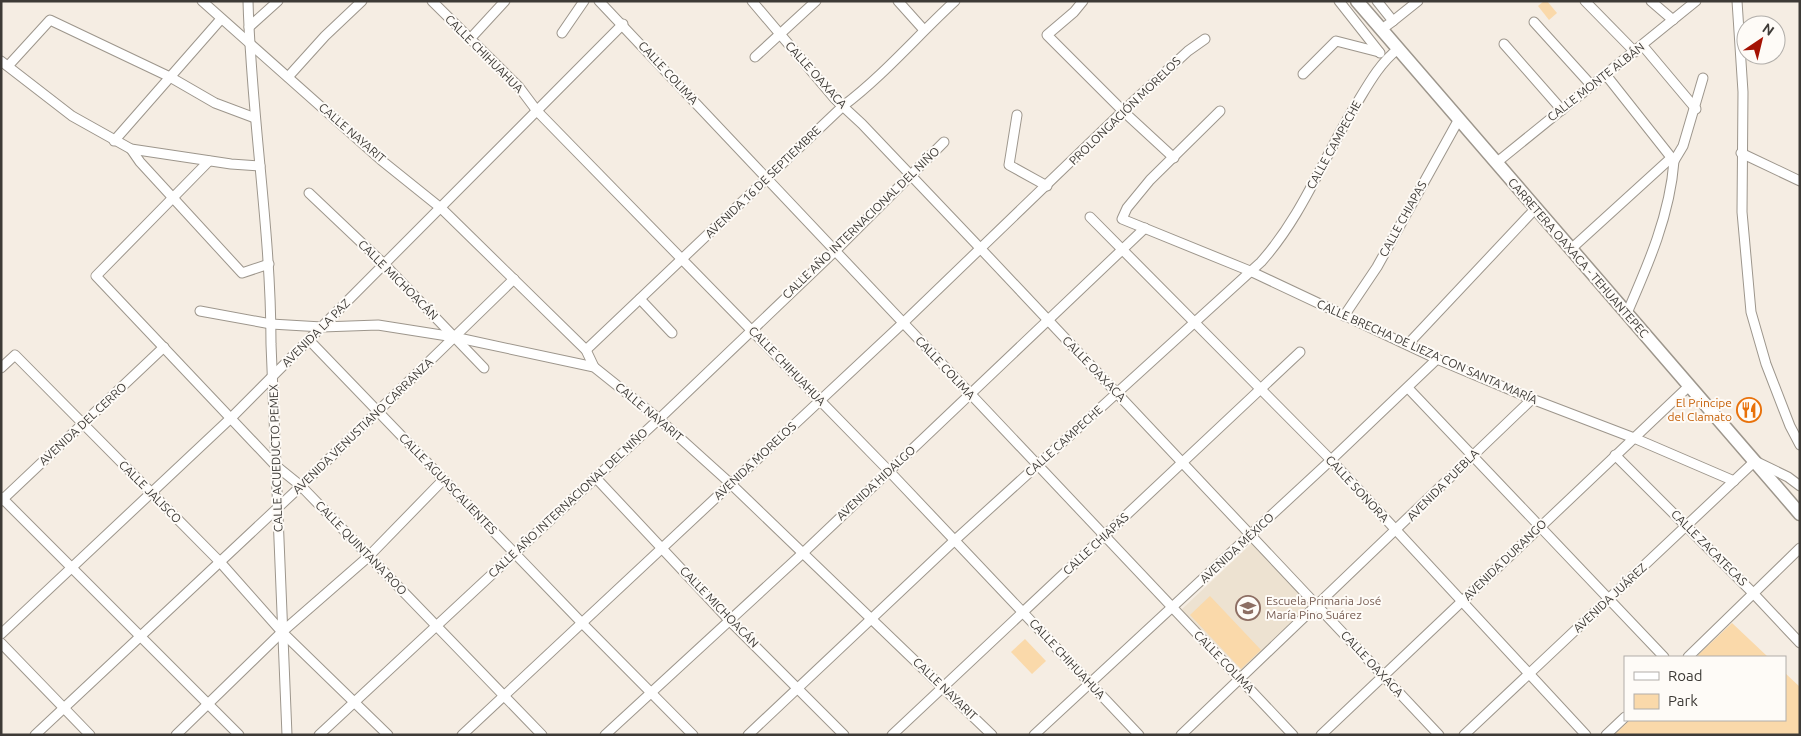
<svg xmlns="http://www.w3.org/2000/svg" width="1801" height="736" font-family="Ubuntu,sans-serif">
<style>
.built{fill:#ede2d1}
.green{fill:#fad9aa}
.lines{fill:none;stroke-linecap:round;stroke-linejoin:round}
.street-casing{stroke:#9d968c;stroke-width:11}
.primary-casing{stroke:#9d968c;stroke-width:15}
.street{stroke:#fff;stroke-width:9}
.primary{stroke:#fff;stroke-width:12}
.labels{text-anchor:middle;stroke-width:4;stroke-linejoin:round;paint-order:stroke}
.street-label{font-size:12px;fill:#3d3a36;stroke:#fefbf7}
.food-label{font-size:12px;fill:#c56008;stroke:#fefbf7;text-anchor:end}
.education-label{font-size:12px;fill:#785e54;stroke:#fefbf7;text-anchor:start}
</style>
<rect width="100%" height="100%" fill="#f5ede3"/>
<polygon class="built" points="1252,543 1315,606 1243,672 1181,610"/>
<g class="green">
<polygon points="1544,1 1547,1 1557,13 1549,20 1538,6"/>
<polygon points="1210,596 1261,650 1241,669 1190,615"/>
<polygon points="1732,623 1768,657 1696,657"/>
<polygon points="1025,639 1046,661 1032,674 1011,652"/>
<polygon points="1785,673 1800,687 1800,735 1614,735 1630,720 1785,720"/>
</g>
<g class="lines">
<defs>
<g id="street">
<polyline points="202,1 381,160 442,209 586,350 594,367"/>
<path d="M248,1C251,116 271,229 271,344L287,735"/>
<polyline points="432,1 519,87 537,111 888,470 1139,735"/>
<polyline points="599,1 1293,735"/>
<polyline points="752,1 835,99 862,124 981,249 1439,735"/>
<polyline points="898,1 924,30"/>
<polyline points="1083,1 1074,12 1047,35 1123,111 1174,158"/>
<polyline points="1339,1 1380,53"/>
<polyline points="1377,1 1393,21 1382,29"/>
<polyline points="1585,1 1635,52"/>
<polyline points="1651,1 1673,20"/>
<polyline points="1737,1 1743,92 1742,212 1751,312 1766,364 1790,426 1800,445"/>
<polyline points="1393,21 1418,1"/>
<polyline points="1534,22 1592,86"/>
<polyline points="249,27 278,1"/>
<polyline points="562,33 584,1"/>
<polyline points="470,39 505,1"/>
<polyline points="1504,44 1562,110"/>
<polyline points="1643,46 1696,109"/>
<polyline points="755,57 816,1"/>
<polyline points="1,61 72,116 131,149 231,164 260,166"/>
<polyline points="8,66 50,20 170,77 215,103 255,118"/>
<polyline points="1303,74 1336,41 1379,52"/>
<path d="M1606,75L1674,161C1670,215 1648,265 1627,313"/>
<polyline points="288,77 325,36 362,1"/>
<polyline points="1220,111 1150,180 1127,208 1122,219 1250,271 1437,359 1532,399 1634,438 1734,481"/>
<polyline points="1017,115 1009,165 1047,186"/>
<polyline points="114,141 221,19"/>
<polyline points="131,149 140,162 242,273 269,264"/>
<polyline points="1741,153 1800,181"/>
<polyline points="209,161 96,276 275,465 301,486 542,735"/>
<polyline points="1674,161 1683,146 1703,78"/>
<polyline points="1496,163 1696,1"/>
<polyline points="309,193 385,265 484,368"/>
<polyline points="1090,217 1331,460 1586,735"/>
<polyline points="1571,249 1671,158"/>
<polyline points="640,299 672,333"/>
<polyline points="200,311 271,324 322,327 378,325 454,337 594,367 659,419 731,484 992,735"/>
<polyline points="1344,316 1377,267 1459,119"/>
<polyline points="309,340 581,622 693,735"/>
<polyline points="1408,344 1535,209"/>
<path d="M586,350L843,106C884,75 917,36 955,1"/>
<polyline points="1,368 15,355 220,562 282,632 388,735"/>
<polyline points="1408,388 1664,657"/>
<polyline points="1615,455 1753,593 1800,643"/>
<polyline points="595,477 730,621 844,735"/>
<polyline points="1,497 239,735"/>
<polyline points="1,501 164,347"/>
<polyline points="1,634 232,417 623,24"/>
<polyline points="1,643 90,735"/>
<polyline points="1688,657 1800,548"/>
<polyline points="35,735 301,486 514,279"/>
<polyline points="176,735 282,632 368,557 443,480"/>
<polyline points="319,735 659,419 835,251 944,142"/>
<polyline points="462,735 903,323 1123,111 1188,51 1205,39"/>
<polyline points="605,735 804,552 1145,228"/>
<path d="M748,735L955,540L1261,262C1303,215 1324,156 1357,103C1369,83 1380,63 1398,49"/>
<polyline points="892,735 1300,352"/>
<polyline points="1034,735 1331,460 1437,359"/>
<polyline points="1181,735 1532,399"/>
<polyline points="1321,735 1689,386"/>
<polyline points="1464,735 1755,461 1788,477 1800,486"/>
<polyline points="1606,735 1625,717"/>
</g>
<polyline id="primary" points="1357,1 1800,514"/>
</defs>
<use href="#street" class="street-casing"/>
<use href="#primary" class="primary-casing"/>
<use href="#street" class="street"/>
<use href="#primary" class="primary"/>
</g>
<defs>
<symbol id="restaurant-ring" viewBox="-11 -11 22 22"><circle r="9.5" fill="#fefbf7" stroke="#e8710a" stroke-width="1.5"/><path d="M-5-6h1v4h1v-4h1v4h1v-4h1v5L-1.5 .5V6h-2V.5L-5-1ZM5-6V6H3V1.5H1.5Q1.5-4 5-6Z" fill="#e8710a"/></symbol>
<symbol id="school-ring" viewBox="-11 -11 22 22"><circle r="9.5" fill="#fefbf7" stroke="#8d6e63" stroke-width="1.5"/><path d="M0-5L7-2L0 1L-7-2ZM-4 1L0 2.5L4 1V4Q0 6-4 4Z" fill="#8d6e63"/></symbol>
</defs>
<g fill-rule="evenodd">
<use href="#restaurant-ring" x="1735" y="396" width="28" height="28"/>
<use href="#school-ring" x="1234" y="594" width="28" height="28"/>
</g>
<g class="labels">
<g class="street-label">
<text transform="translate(484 54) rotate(45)" y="4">CALLE CHIHUAHUA</text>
<text transform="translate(668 73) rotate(47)" y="4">CALLE COLIMA</text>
<text transform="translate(816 75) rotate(48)" y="4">CALLE OAXACA</text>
<text transform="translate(1596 82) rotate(-38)" y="4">CALLE MONTE ALBÁN</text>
<text transform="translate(1125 111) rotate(-44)" y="4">PROLONGACIÓN MORELOS</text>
<text transform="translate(352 133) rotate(41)" y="4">CALLE NAYARIT</text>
<text transform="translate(1334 145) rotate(-61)" y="4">CALLE CAMPECHE</text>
<text transform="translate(763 182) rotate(-44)" y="4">AVENIDA 16 DE SEPTIEMBRE</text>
<text transform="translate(1403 219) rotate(-61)" y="4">CALLE CHIAPAS</text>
<text transform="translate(861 223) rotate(-44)" y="4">CALLE AÑO INTERNACIONAL DEL NIÑO</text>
<text transform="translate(1578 258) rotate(49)" y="4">CARRETERA OAXACA - TEHUANTEPEC</text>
<text transform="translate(398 280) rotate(45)" y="4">CALLE MICHOACÁN</text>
<text transform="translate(316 333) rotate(-45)" y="4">AVENIDA LA PAZ</text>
<text transform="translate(1427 352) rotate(24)" y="4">CALLE BRECHA DE LIEZA CON SANTA MARÍA</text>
<text transform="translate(787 366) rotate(46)" y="4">CALLE CHIHUAHUA</text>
<text transform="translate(945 368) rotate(47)" y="4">CALLE COLIMA</text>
<text transform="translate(1094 369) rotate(46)" y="4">CALLE OAXACA</text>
<text transform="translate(649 412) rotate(40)" y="4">CALLE NAYARIT</text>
<text transform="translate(83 424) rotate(-43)" y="4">AVENIDA DEL CERRO</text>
<text transform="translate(363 426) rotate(-44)" y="4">AVENIDA VENUSTIANO CARRANZA</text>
<text transform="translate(1064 441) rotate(-42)" y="4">CALLE CAMPECHE</text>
<text transform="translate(276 458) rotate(-92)" y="4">CALLE ACUEDUCTO PEMEX</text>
<text transform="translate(755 461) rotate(-43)" y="4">AVENIDA MORELOS</text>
<text transform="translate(876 483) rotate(-43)" y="4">AVENIDA HIDALGO</text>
<text transform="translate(448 484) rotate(46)" y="4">CALLE AGUASCALIENTES</text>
<text transform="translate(1443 485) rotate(-45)" y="4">AVENIDA PUEBLA</text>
<text transform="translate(1357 489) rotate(47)" y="4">CALLE SONORA</text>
<text transform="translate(150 492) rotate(45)" y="4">CALLE JALISCO</text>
<text transform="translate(568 503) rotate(-43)" y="4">CALLE AÑO INTERNACIONAL DEL NIÑO</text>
<text transform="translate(1096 544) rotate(-43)" y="4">CALLE CHIAPAS</text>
<text transform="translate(361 548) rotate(46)" y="4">CALLE QUINTANA ROO</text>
<text transform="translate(1237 548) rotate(-43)" y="4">AVENIDA MÉXICO</text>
<text transform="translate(1709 548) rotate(45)" y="4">CALLE ZACATECAS</text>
<text transform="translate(1505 560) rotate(-44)" y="4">AVENIDA DURANGO</text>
<text transform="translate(1610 598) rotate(-43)" y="4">AVENIDA JUÁREZ</text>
<text transform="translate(719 607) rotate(46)" y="4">CALLE MICHOACÁN</text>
<text transform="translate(1067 659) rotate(47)" y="4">CALLE CHIHUAHUA</text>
<text transform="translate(1224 662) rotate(46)" y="4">CALLE COLIMA</text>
<text transform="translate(1372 664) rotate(47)" y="4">CALLE OAXACA</text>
<text transform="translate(945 689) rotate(44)" y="4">CALLE NAYARIT</text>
</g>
<g class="food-label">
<text x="1732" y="407">El Principe<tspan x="1732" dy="14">del Clamato</tspan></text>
</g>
<g class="education-label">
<text x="1266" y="605">Escuela Primaria José<tspan x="1266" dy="14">María Pino Suárez</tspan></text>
</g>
</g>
<rect width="1801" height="736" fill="none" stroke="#3d3a36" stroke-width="5"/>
<rect x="1624" y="656" width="162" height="65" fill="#fefbf7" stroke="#b1aeaa"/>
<rect x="1634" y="672" width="25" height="8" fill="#ffffff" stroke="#b1aeaa"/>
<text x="1668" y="681" font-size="15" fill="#3d3a36">Road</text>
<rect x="1634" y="694" width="25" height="15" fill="#fad9aa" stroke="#b1aeaa"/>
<text x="1668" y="706" font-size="15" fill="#3d3a36">Park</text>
<g transform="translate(1761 40) rotate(35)"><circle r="24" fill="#fefbf7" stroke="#b1aeaa"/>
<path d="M0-4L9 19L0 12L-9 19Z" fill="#a51203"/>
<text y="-8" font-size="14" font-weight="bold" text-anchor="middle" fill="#3d3a36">N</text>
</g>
</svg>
